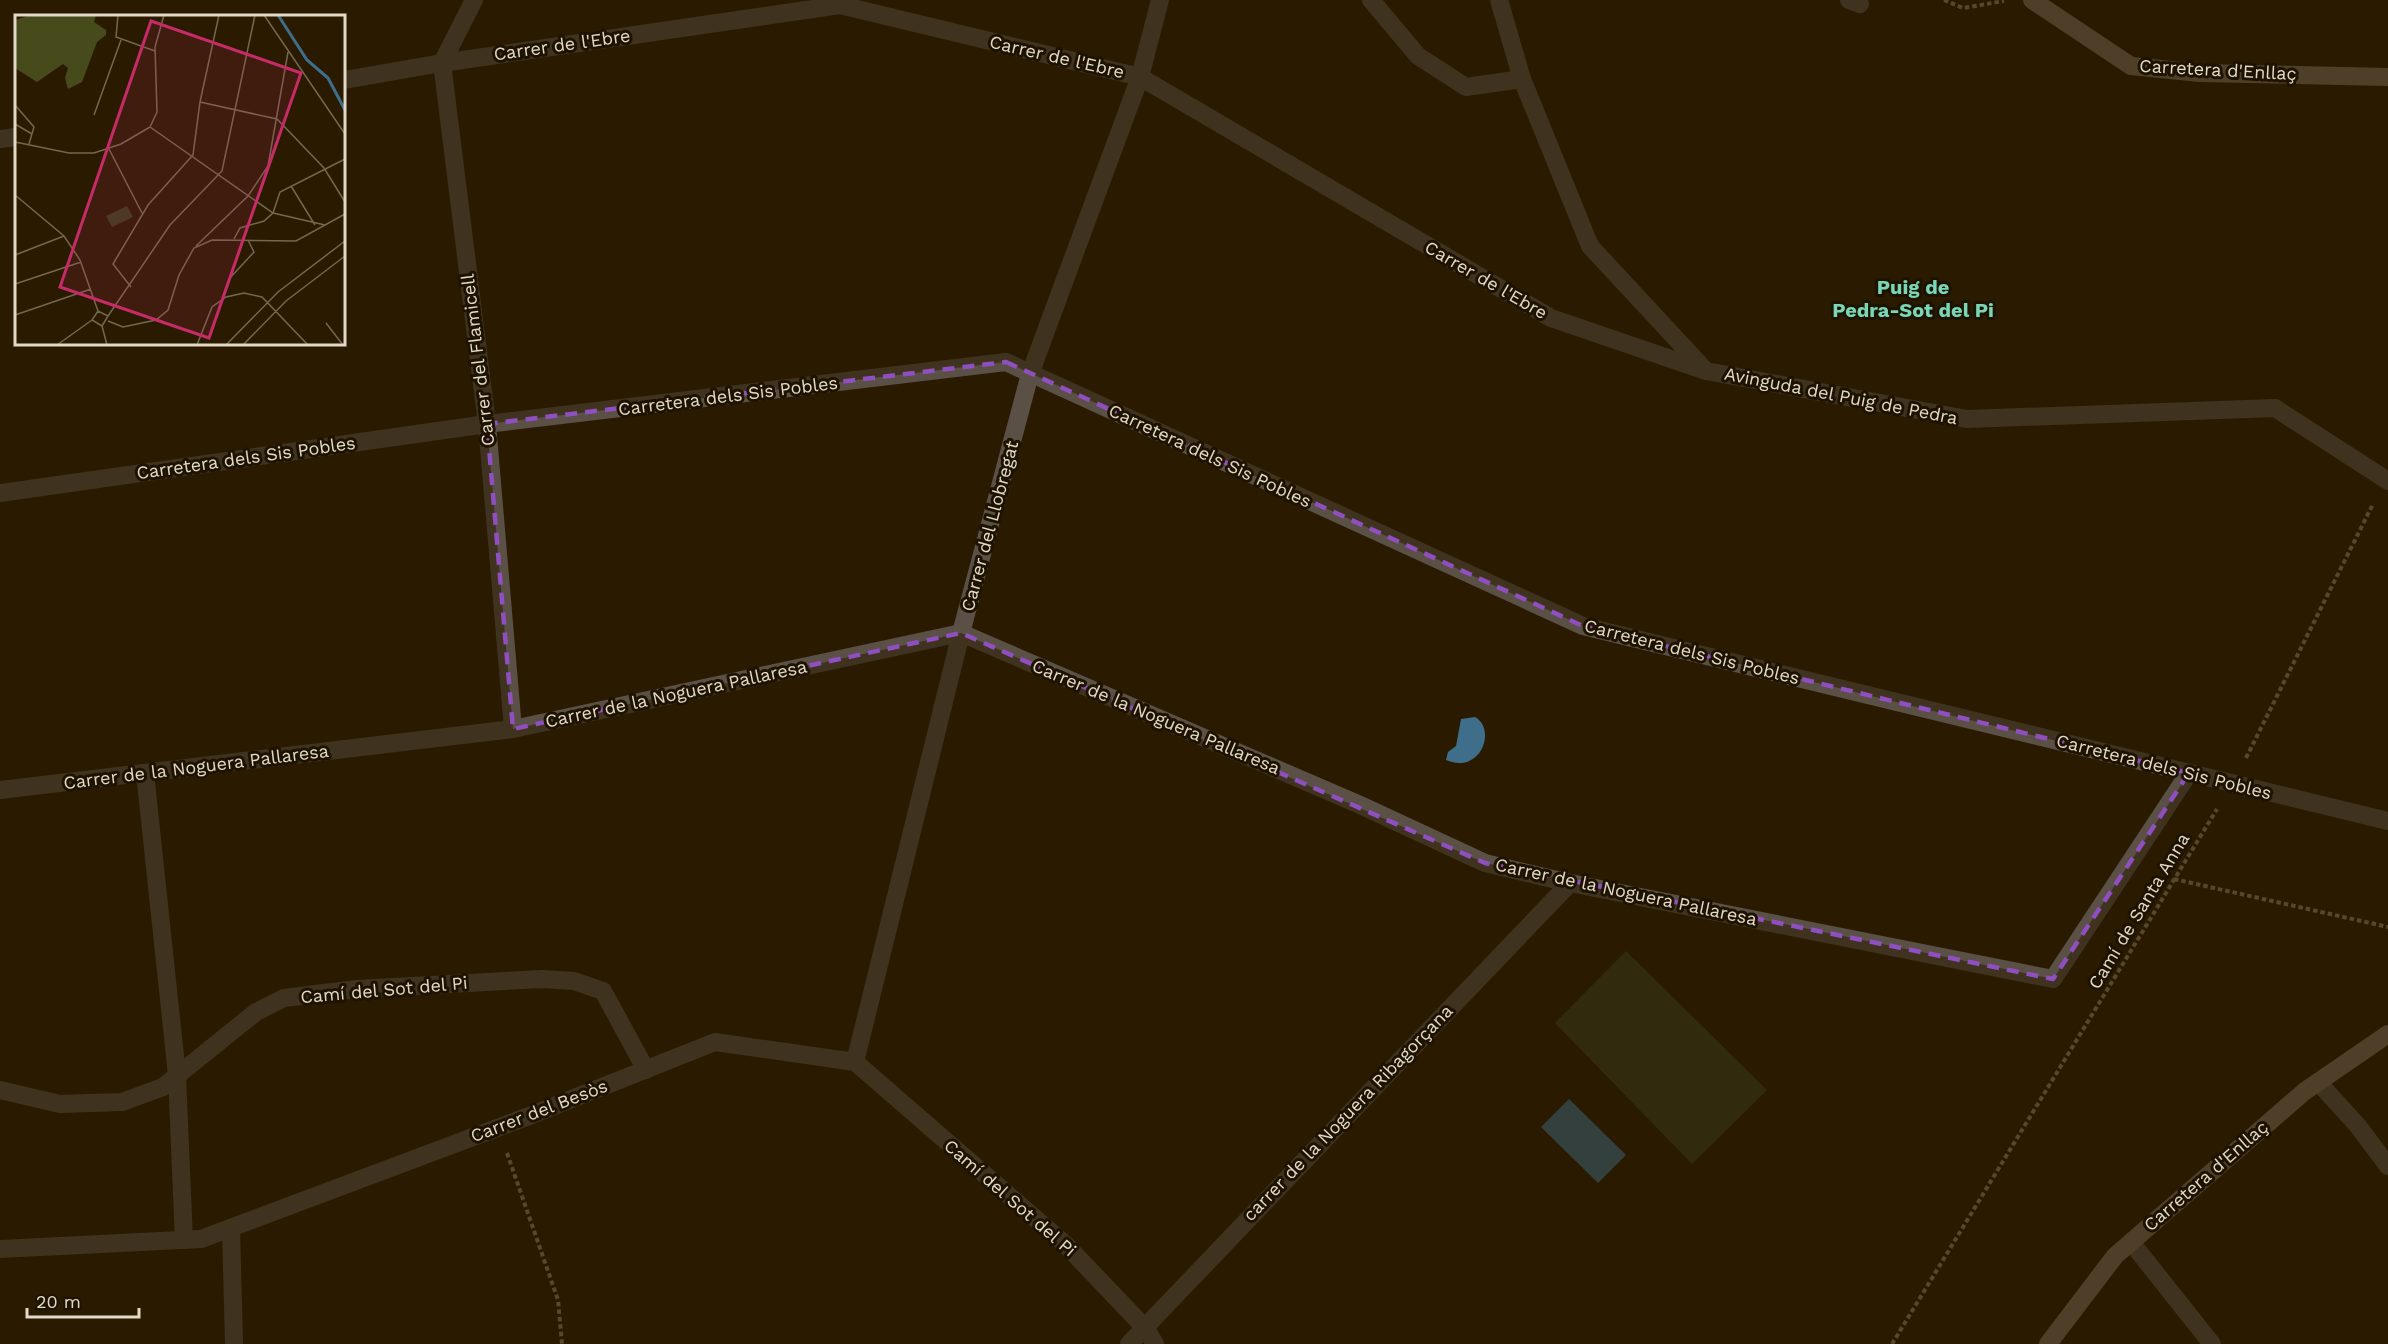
<svg xmlns="http://www.w3.org/2000/svg" width="2388" height="1344" font-family="'Work Sans',sans-serif">
<style>
.green{fill:#3a3d1d}
.water{fill:#3f6e8b}
.lines{fill:none;stroke-linecap:round;stroke-linejoin:round}
.path{stroke:#8b7e68;stroke-width:4;stroke-dasharray:4.5 3;stroke-linecap:butt}
.street{stroke:#5a5045;stroke-width:18}
.secondary{stroke:#7c6c5a;stroke-width:18}
.marked{fill:none;stroke:#904fc1;stroke-width:4.5;stroke-dasharray:12 8;stroke-linejoin:round}
.labels{text-anchor:middle;stroke-width:6;stroke-linejoin:round;paint-order:stroke}
.street-label{font-size:18px;fill:#e3d9c8;stroke:#1e1300}
.neighbourhood-label{font-size:20px;font-weight:bold;fill:#79d6b7;stroke:#1e1300}
.inset-river{fill:none;stroke:#3f6e8b;stroke-width:3}
.inset-road{fill:none;stroke:#746750;stroke-width:1.5}
.view{fill:#c52b66;fill-opacity:0.15;stroke:#c52b66;stroke-width:3}
.inset-edge{fill:none;stroke:#e3d9c8;stroke-width:3}
</style>
<rect width="100%" height="100%" fill="#2a1b00"/>
<polygon class="green" points="1626,951 1767,1090 1692,1164 1555,1023"/>
<g class="water">
<path d="M1475,717C1497,729 1481,775 1446,760L1448,752L1456,746L1461,719Z"/>
<polygon points="1569,1099 1626,1155 1598,1183 1541,1127"/>
</g>
<g class="lines">
<g class="path">
<polyline points="1944,0 1963,8 2004,1"/>
<polyline points="2246,758 2373,504"/>
<polyline points="2174,879 2388,927"/>
<polyline points="507,1153 558,1300 562,1344"/>
<polyline points="1892,1344 2217,809"/>
</g>
<g class="street">
<polyline points="474,0 442,63 487,424 513,729"/>
<polyline points="1371,0 1418,56 1466,87 1522,79"/>
<polyline points="1499,0 1522,79 1590,246 1706,371 1967,419 2275,408 2388,481"/>
<polyline points="1849,0 1860,4"/>
<polyline points="344,80 442,63 840,5 1140,77 1551,318 1706,371"/>
<polyline points="0,139 16,137"/>
<polyline points="0,493 487,424 1006,362 1583,626 2388,821"/>
<polyline points="145,773 177,1075 184,1240"/>
<polyline points="0,790 513,729 961,633 1358,804 1485,863 1570,883 2053,979 2189,773"/>
<polyline points="855,1062 961,633 1030,374 1140,77 1160,0"/>
<polyline points="855,1062 1066,1245 1146,1329 1155,1344"/>
<polyline points="2318,1082 2358,1126 2388,1166"/>
<polyline points="0,1090 60,1104 122,1102 163,1087 256,1012 284,998 357,989 542,979 574,981 603,991 646,1070"/>
<polyline points="231,1228 234,1344"/>
<polyline points="2131,1242 2212,1344"/>
<polyline points="0,1249 201,1239 529,1116 715,1042 855,1062"/>
<polyline points="1129,1344 1570,883"/>
</g>
<g class="secondary">
<polyline points="2032,0 2131,66 2200,73 2388,77"/>
<polyline points="2048,1344 2115,1256 2305,1091 2388,1034"/>
</g>
</g>
<path d="M0 0H2388V1344H0ZM1006,362L1583,626L2189,773L2053,979L1485,863L961,633L513,729L487,424Z" fill="#2a1b00" fill-opacity=".55" fill-rule="evenodd"/>
<path class="marked" d="M1006,362L1583,626L2189,773L2053,979L1485,863L961,633L513,729L487,424Z"/>
<g class="labels">
<g class="street-label">
<text transform="translate(562 45) rotate(-8)" y="6">Carrer de l'Ebre</text>
<text transform="translate(1057 57) rotate(13)" y="6">Carrer de l'Ebre</text>
<text transform="translate(2218 70) rotate(3)" y="6">Carretera d'Enllaç</text>
<text transform="translate(1486 280) rotate(30)" y="6">Carrer de l'Ebre</text>
<text transform="translate(478 360) rotate(-97)" y="6">Carrer del Flamicell</text>
<text transform="translate(728 396) rotate(-7)" y="6">Carretera dels Sis Pobles</text>
<text transform="translate(1841 396) rotate(11)" y="6">Avinguda del Puig de Pedra</text>
<text transform="translate(1210 456) rotate(25)" y="6">Carretera dels Sis Pobles</text>
<text transform="translate(246 458) rotate(-8)" y="6">Carretera dels Sis Pobles</text>
<text transform="translate(990 526) rotate(-75)" y="6">Carrer del Llobregat</text>
<text transform="translate(1692 652) rotate(14)" y="6">Carretera dels Sis Pobles</text>
<text transform="translate(676 694) rotate(-12)" y="6">Carrer de la Noguera Pallaresa</text>
<text transform="translate(1156 717) rotate(23)" y="6">Carrer de la Noguera Pallaresa</text>
<text transform="translate(196 767) rotate(-7)" y="6">Carrer de la Noguera Pallaresa</text>
<text transform="translate(2164 767) rotate(14)" y="6">Carretera dels Sis Pobles</text>
<text transform="translate(1626 892) rotate(12)" y="6">Carrer de la Noguera Pallaresa</text>
<text transform="translate(2139 911) rotate(-59)" y="6">Camí de Santa Anna</text>
<text transform="translate(384 990) rotate(-5)" y="6">Camí del Sot del Pi</text>
<text transform="translate(539 1111) rotate(-21)" y="6">Carrer del Besòs</text>
<text transform="translate(1348 1113) rotate(-46)" y="6">carrer de la Noguera Ribagorçana</text>
<text transform="translate(2206 1176) rotate(-41)" y="6">Carretera d'Enllaç</text>
<text transform="translate(1010 1198) rotate(41)" y="6">Camí del Sot del Pi</text>
</g>
<g class="neighbourhood-label">
<text x="1913" y="294">Puig de<tspan x="1913" dy="23">Pedra-Sot del Pi</tspan></text>
</g>
</g>
<g transform="translate(15 15)">
<rect width="330" height="330" fill="#2a1b00"/>
<path d="M112,191L118,202L97,212L91,201Z" fill="#3a3d1d"/>
<path d="M16,0H81L79,7L91,15V20L82,27L67,67L53,74L50,63L53,53L48,49L22,67L0,53V5Z" fill="#474b1b"/>
<path class="inset-river" d="M263,0L292,45L313,63L330,95"/>
<path class="inset-road" d="M103,0L101,22L140,36M249,0L330,119M185,87L262,104L309,153L330,187M0,90L19,112L14,129M79,100L106,25M0,109L17,119M135,112L258,198L310,210M135,112L142,97L140,32L149,0M0,127L54,138H79L106,129L135,112M94,134L127,198M276,171L300,210M0,180L49,221L65,245L83,296M219,224L225,213L249,206L258,198L265,177L330,144M181,231L233,181L253,151L273,37M0,240L49,221M214,264L239,237L233,225M0,269L66,247M116,272L98,249L133,190L178,140L185,87L204,0M83,296L93,301L87,311M83,296L77,305L87,311M0,300L76,274M93,301L155,210L207,156L240,0M93,306L108,312L141,305L153,295L164,260L179,233L197,225L281,226L330,199M311,308L328,330M87,311L92,330M42,330L77,305M182,330L197,292L211,282L229,278L247,282L293,330M211,330L263,277L330,226M228,330L271,286L330,241"/>
<path class="view" d="M136,6L286,58L194,323L45,272Z"/>
<rect width="330" height="330" class="inset-edge"/>
</g>
<path d="M27 1308v9h112v-9" fill="none" stroke="#e3d9c8" stroke-width="3"/>
<text x="36" y="1308" font-size="18" fill="#e3d9c8" stroke="#1e1300" stroke-width="4.5" paint-order="stroke">20 m</text>
</svg>
